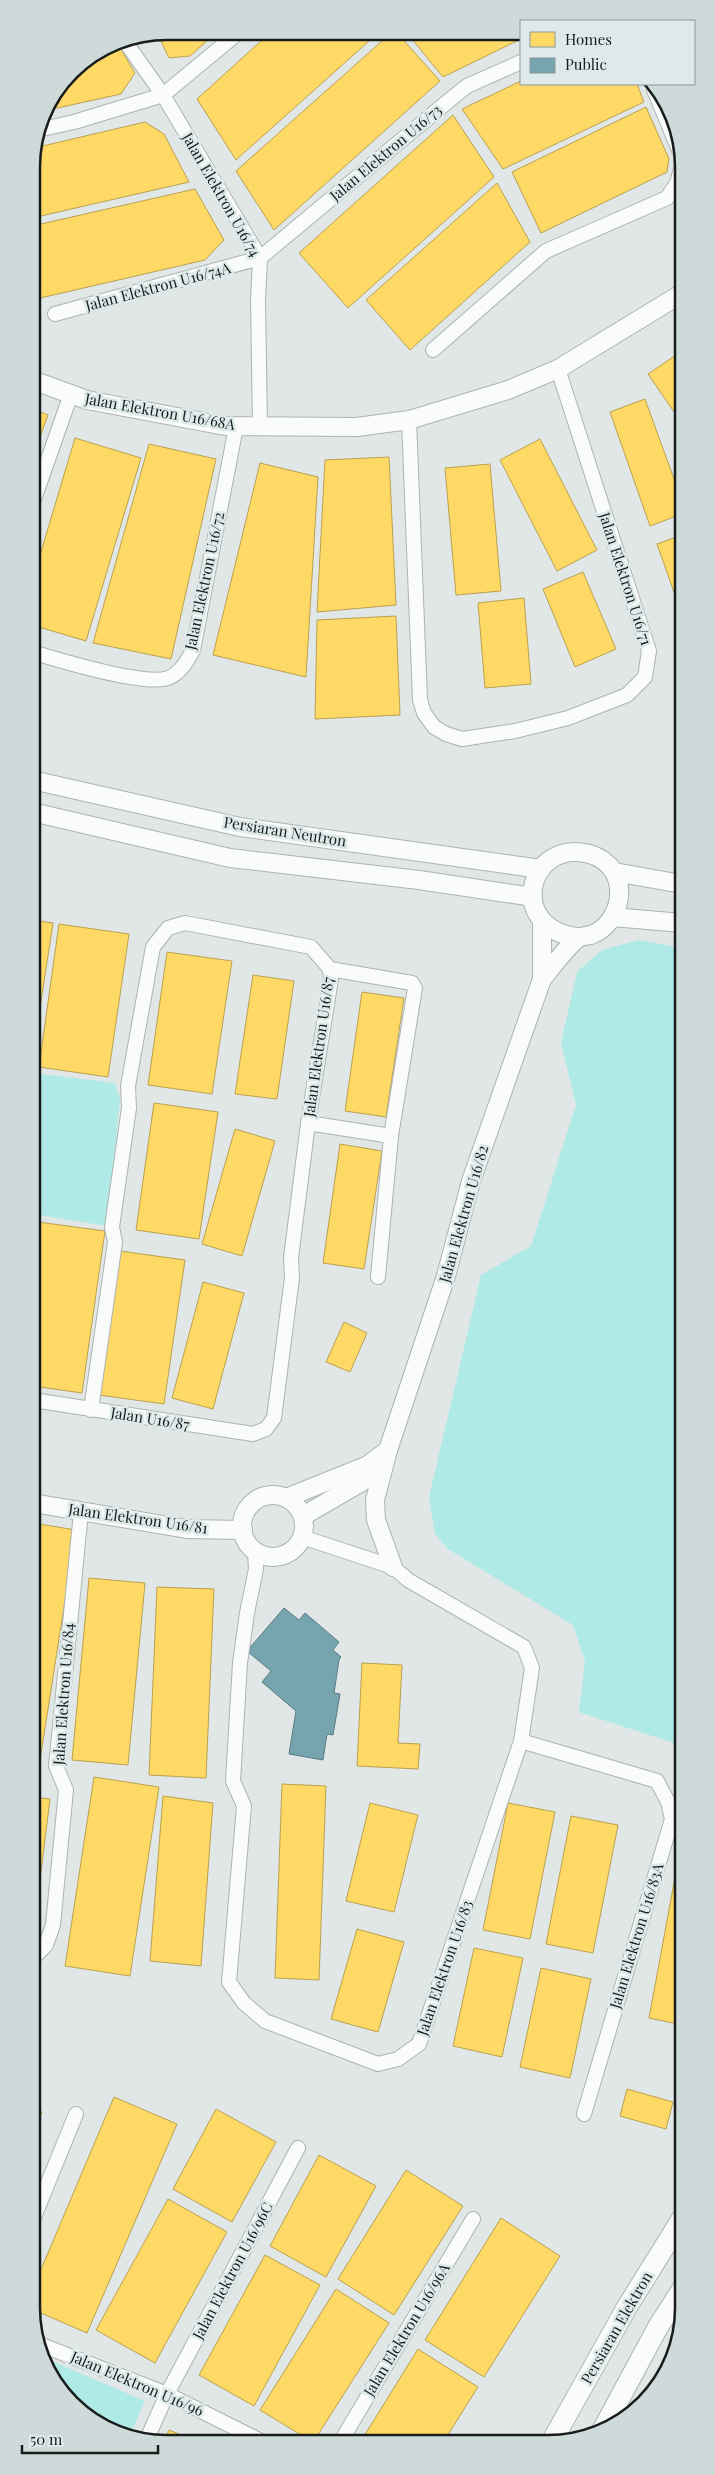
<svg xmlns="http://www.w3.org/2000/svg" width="715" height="2475" font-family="'Playfair Display',serif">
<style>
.green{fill:#afeae7}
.homes{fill:#ffd966;stroke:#baa150}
.public{fill:#76a5af;stroke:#5a7c83}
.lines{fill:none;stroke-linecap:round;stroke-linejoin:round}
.minor-casing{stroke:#adb3b2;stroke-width:16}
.tertiary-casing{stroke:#adb3b2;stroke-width:20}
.secondary-casing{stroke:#adb3b2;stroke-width:22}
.minor{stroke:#fafbfb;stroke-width:14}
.tertiary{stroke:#fafbfb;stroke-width:18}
.secondary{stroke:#fafbfb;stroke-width:20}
.labels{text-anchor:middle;stroke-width:5;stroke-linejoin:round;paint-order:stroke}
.street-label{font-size:15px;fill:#181d1c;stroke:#ddeae9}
.rim{fill:none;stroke:#181d1c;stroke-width:2.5}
</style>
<rect width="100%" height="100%" fill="#e0e7e6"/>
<g class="green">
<polygon points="639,940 682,948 683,1746 579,1712 585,1662 573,1625 448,1549 435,1534 429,1497 481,1275 531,1246 576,1105 561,1043 577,972 602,950"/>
<polygon points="32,1073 115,1083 120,1099 107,1226 33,1214"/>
<polygon points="47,2359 145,2401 130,2436 71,2404"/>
</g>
<g class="homes">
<polygon points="167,31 217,32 190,56 169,58 157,33"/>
<polygon points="271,32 378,33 236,160 197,99"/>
<polygon points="391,33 397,33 440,81 274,230 236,171"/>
<polygon points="407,33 521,34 521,39 443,77"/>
<polygon points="116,41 135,73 121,94 44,111 71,71"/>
<polygon points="521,81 521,84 637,84 644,102 503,169 462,109"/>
<polygon points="646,107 669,159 667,172 541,233 512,172"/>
<polygon points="453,115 494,177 348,308 299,253"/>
<polygon points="145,122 164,134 189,182 32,218 32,158 34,148"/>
<polygon points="497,183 530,242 410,350 366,300"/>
<polygon points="195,189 224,240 205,260 36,299 32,280 32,226"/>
<polygon points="679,353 681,357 681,422 648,374"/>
<polygon points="645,399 682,501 682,514 650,526 610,412"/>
<polygon points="32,409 48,415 32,459"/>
<polygon points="75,438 141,458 86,641 32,625 32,582"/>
<polygon points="540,439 597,550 557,571 500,460"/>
<polygon points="149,444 216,459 171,659 93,643"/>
<polygon points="389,457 396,605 317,612 325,460"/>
<polygon points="260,463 318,477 306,677 213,655"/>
<polygon points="490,464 501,591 456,595 445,468"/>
<polygon points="682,535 682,615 657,544"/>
<polygon points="583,572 616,649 575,667 543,589"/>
<polygon points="524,598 531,684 485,688 478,603"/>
<polygon points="396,616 400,715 315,719 317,620"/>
<polygon points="32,920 53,923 32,1060"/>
<polygon points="59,924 129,934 108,1077 39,1067"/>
<polygon points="167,952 232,961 212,1094 148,1085"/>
<polygon points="253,975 294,981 277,1099 235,1094"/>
<polygon points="362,992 404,998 386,1117 345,1111"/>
<polygon points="154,1103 218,1112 199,1239 136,1230"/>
<polygon points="235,1129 275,1141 242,1256 202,1244"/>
<polygon points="340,1144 382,1151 364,1269 323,1263"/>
<polygon points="38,1222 105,1231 82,1393 33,1386 33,1260"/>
<polygon points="120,1251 185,1260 164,1404 99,1395"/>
<polygon points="203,1282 244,1293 213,1409 172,1398"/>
<polygon points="344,1322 367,1333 350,1372 326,1362"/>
<polygon points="33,1523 76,1530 38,1773 33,1772"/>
<polygon points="89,1578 145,1583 128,1765 72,1760"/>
<polygon points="157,1587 214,1589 206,1778 149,1775"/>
<polygon points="362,1663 402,1665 398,1743 420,1744 418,1769 357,1766"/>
<polygon points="94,1777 159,1787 130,1976 65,1966"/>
<polygon points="282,1784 326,1786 319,1980 275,1978"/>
<polygon points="163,1796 213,1803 201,1966 150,1961"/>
<polygon points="33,1797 50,1799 33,1936"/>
<polygon points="370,1803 418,1815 394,1912 346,1901"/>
<polygon points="508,1803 555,1812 530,1939 483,1930"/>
<polygon points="571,1816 618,1825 593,1953 546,1944"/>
<polygon points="680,1850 683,1851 683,2025 649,2018"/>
<polygon points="357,1929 404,1942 378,2032 331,2019"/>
<polygon points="474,1948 523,1958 502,2057 453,2046"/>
<polygon points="541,1968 591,1979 570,2078 520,2067"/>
<polygon points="627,2089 673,2102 666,2129 620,2116"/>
<polygon points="114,2097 177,2124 87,2333 34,2310 34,2286"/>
<polygon points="34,2108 42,2112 34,2131"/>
<polygon points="216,2109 276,2142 232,2222 173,2189"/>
<polygon points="319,2155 376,2186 326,2277 270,2246"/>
<polygon points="406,2170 463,2206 394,2315 338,2279"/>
<polygon points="168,2199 227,2232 155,2363 96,2330"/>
<polygon points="501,2218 560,2256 484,2377 425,2340"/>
<polygon points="265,2255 320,2285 254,2406 199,2375"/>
<polygon points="336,2289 389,2323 314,2441 311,2441 260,2410"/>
<polygon points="418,2349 478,2387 444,2441 361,2441"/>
<polygon points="169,2430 196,2441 164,2441"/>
</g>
<polygon class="public" points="284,1608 299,1620 305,1613 339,1642 333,1650 341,1657 339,1660 334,1693 340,1694 333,1735 327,1734 323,1760 289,1754 296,1711 262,1682 271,1671 247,1651"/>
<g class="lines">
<defs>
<g id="minor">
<polyline points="124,40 163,95 260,258 258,301 260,428"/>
<polyline points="654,90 681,155"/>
<polyline points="38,130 74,122 163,95 239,32"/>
<polyline points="55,314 260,258 452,98 467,86 521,62"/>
<polyline points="433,350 546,251 667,198 677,183 681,169"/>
<polyline points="409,420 420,700 424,713 434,727 446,734 462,739 515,731 568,718 627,695 645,677 649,651 558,369"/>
<polyline points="32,505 71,394"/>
<path d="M32,652C58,660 145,686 168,678C181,673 187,661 193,650L236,427"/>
<polyline points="330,969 412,983 415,988 391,1136 378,1277"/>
<polyline points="308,1123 391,1136"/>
<polyline points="33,1400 253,1434 266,1429 274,1418 292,1278 291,1258 308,1123 331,979 330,969 311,947 185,923 168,928 153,947 128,1086 129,1108 112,1227 115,1242 91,1410"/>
<polyline points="255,1551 256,1569 247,1613 240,1663 233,1781 244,1806 229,1982 244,2003 265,2021 378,2064 398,2059 419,2044 521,1741 532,1668 524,1647 408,1580 393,1567 302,1537"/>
<polyline points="521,1741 657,1781 668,1802 672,1819 584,2114"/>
<polyline points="33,1958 46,1945 53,1925 66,1790 56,1766 81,1512"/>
<polyline points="34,2217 76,2114"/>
<polyline points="39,2344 167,2394 261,2441"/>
<polyline points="146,2441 167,2394 298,2148"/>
<polyline points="341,2441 473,2219"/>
</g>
<g id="tertiary">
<polyline points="32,380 87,400 225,426 357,427 409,420 508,390 558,369 681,294"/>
<polyline points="32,780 240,827 541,869"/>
<polyline points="32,812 230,858 419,880 533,897"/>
<polyline points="614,872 682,884"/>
<polyline points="613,917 682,923"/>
<path d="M542,979C553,966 564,950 577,939C580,936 586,936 591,935C607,929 617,914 619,897C624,843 541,835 533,888C529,917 552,935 578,937"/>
<circle cx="273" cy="1526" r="31"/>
<polyline points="286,1498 368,1465 388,1450"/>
<polyline points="33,1503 187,1529 243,1530"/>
<polyline points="303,1516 372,1476 379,1466"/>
<polyline points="393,1567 376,1520 375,1500 388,1450 446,1276 471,1181 542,979 542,921"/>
</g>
<g id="secondary">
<polyline points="602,2431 658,2327 683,2288"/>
<polyline points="552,2441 627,2307 683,2217"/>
</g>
</defs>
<use href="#minor" class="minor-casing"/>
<use href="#tertiary" class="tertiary-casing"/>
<use href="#secondary" class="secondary-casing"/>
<use href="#minor" class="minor"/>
<use href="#tertiary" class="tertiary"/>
<use href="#secondary" class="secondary"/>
</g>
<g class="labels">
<g class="street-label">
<text transform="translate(386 153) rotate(-40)" y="5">Jalan Elektron U16/73</text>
<text transform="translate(221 195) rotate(60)" y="5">Jalan Elektron U16/74</text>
<text transform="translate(158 287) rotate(-15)" y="5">Jalan Elektron U16/74A</text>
<text transform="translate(160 412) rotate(10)" y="5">Jalan Elektron U16/68A</text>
<text transform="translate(625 579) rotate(72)" y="5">Jalan Elektron U16/71</text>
<text transform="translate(205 581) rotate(-78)" y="5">Jalan Elektron U16/72</text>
<text transform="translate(285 832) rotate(9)" y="5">Persiaran Neutron</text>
<text transform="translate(319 1047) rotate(-82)" y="5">Jalan Elektron U16/87</text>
<text transform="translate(464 1214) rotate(-74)" y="5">Jalan Elektron U16/82</text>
<text transform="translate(150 1419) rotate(9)" y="5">Jalan U16/87</text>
<text transform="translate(138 1519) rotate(8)" y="5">Jalan Elektron U16/81</text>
<text transform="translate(64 1694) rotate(-86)" y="5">Jalan Elektron U16/84</text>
<text transform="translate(637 1936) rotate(-73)" y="5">Jalan Elektron U16/83A</text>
<text transform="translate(445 1968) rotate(-71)" y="5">Jalan Elektron U16/83</text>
<text transform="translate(233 2271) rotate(-62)" y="5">Jalan Elektron U16/96C</text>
<text transform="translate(617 2328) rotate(-60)" y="5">Persiaran Elektron</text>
<text transform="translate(407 2330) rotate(-59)" y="5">Jalan Elektron U16/96A</text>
<text transform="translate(137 2384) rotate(23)" y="5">Jalan Elektron U16/96</text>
</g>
</g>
<path d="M0 0H715V2475H0ZM167 40H548A127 127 0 0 1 675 167V2308A127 127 0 0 1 548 2435H167A127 127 0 0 1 40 2308V167A127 127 0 0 1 167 40Z" fill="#cddad9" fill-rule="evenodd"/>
<path class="rim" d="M167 40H548A127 127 0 0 1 675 167V2308A127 127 0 0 1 548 2435H167A127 127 0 0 1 40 2308V167A127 127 0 0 1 167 40Z"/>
<rect x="520" y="20" width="175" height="65" fill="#ddeae9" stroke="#8e9897"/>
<rect x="530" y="32" width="25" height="15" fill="#ffd966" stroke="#8e9897"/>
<text x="565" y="45" font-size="15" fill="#181d1c">Homes</text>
<rect x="530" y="58" width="25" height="15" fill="#76a5af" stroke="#8e9897"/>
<text x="565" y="70" font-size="15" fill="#181d1c">Public</text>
<path d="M22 2445v8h136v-8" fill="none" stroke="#181d1c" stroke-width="2.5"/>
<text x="30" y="2445" font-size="15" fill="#181d1c" stroke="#ddeae9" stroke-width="4" paint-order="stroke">50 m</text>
</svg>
